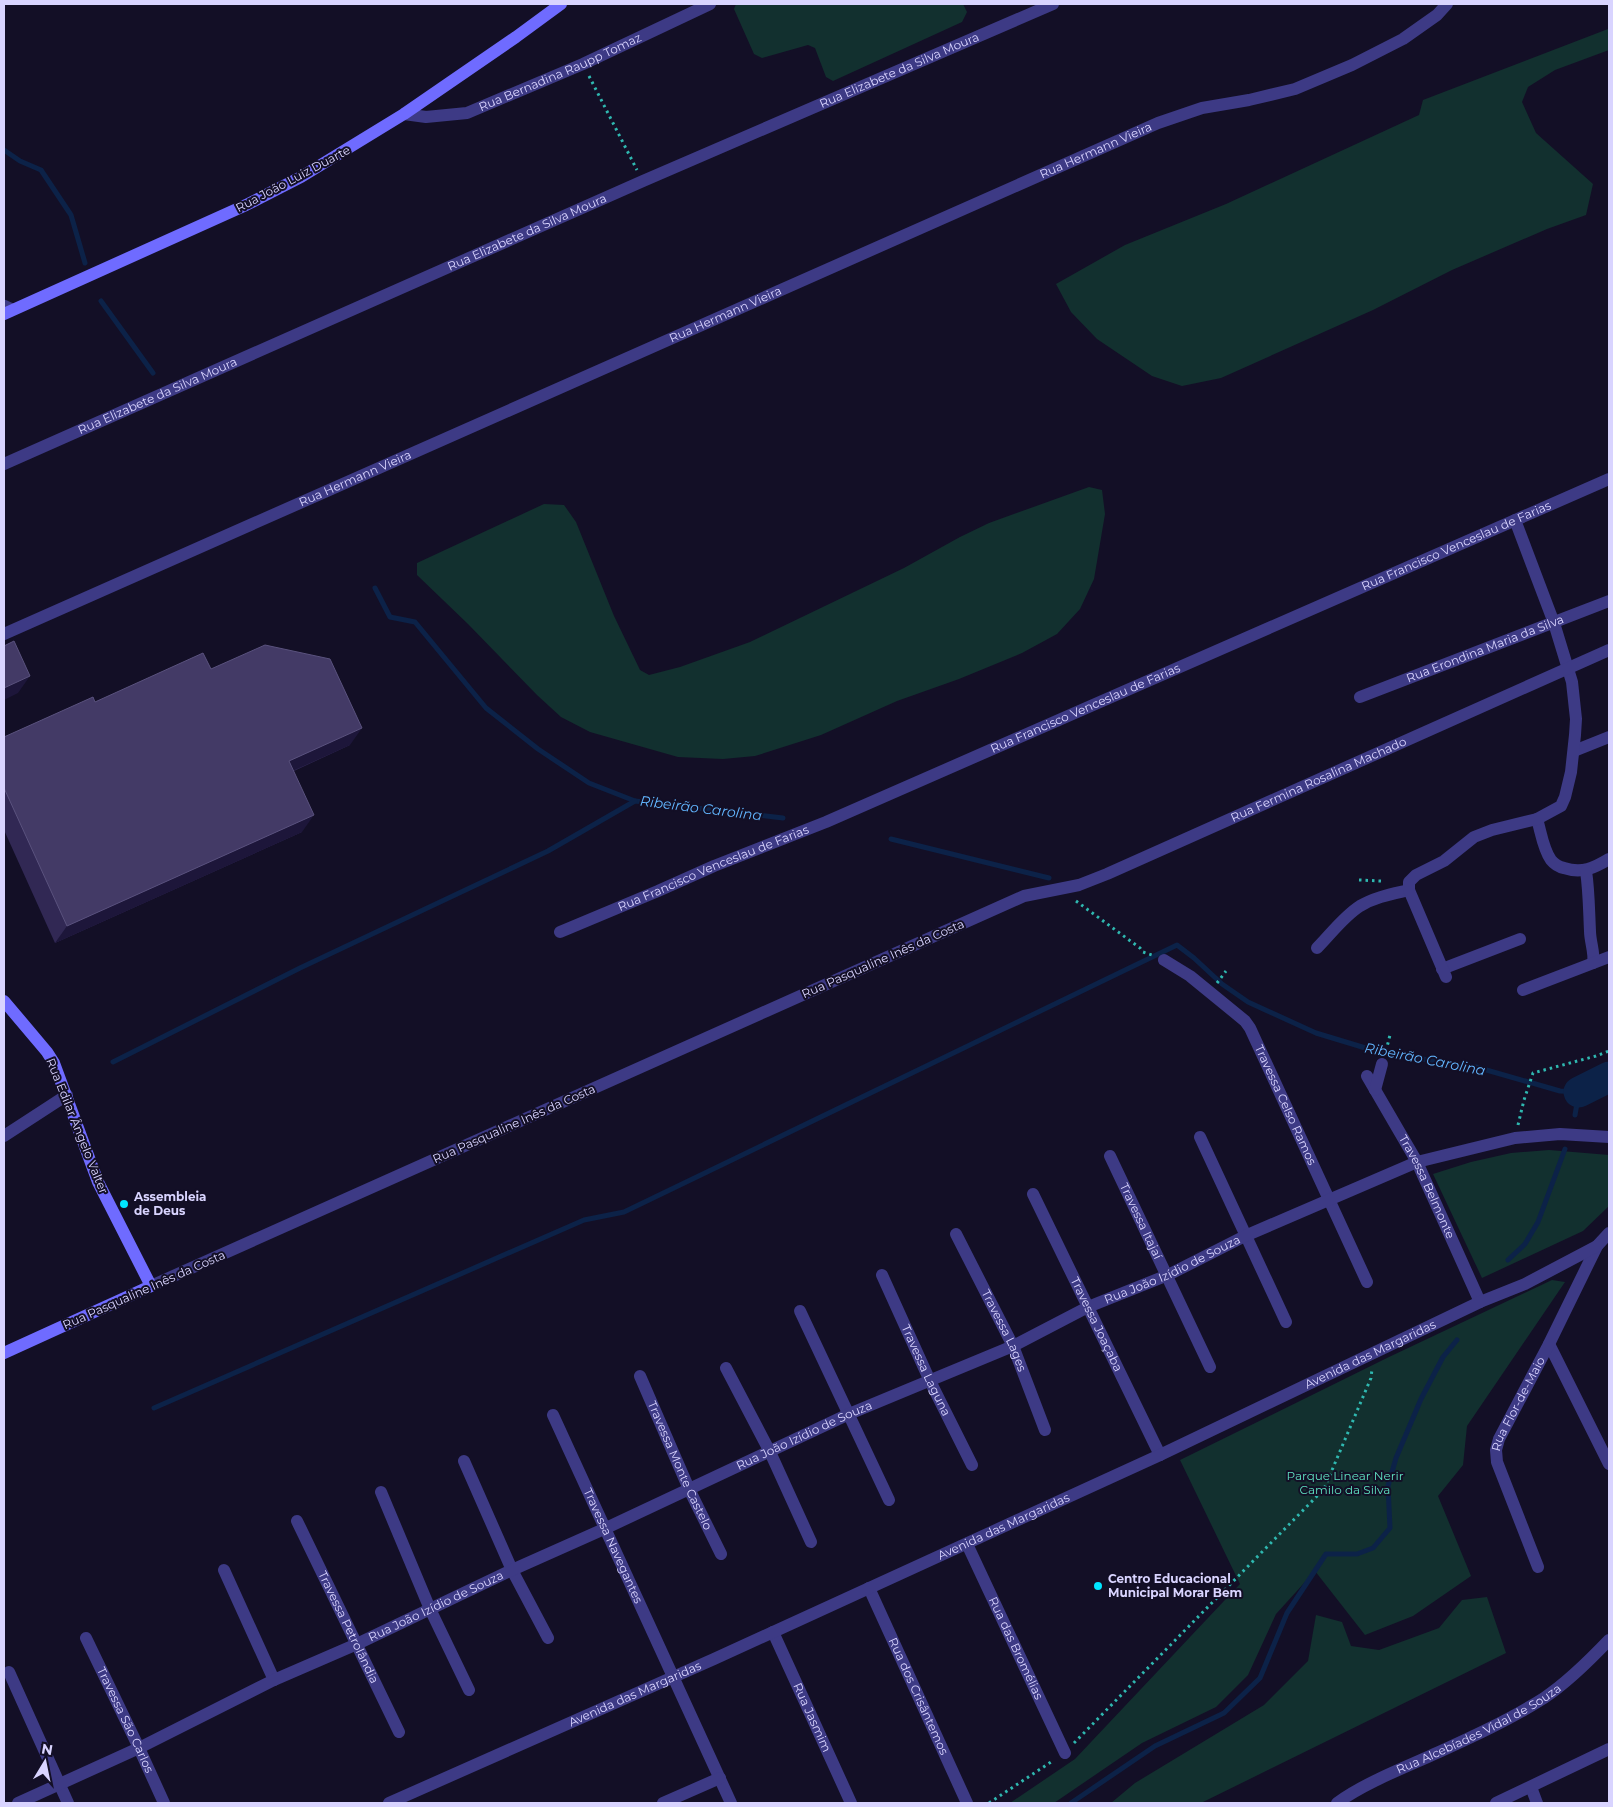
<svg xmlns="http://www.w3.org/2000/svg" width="1613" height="1807" font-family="Montserrat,sans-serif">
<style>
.green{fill:#12302f}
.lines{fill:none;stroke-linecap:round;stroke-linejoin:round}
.stream{stroke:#0c2248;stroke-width:5}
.river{stroke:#0c2248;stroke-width:31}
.path{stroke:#2fb8b0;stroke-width:3;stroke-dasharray:2.5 4;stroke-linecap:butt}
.service{stroke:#3d3a85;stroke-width:9}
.minor{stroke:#3d3a85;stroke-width:12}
.tertiary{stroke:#3d3a85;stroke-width:12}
.secondary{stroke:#6f6bff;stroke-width:12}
.wall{fill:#312854}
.shaded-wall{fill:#1d163a}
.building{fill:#433a66;stroke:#5a527e}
.poi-dot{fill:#00e5ff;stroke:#130f26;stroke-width:2}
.labels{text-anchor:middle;stroke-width:4;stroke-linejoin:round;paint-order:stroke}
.street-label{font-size:12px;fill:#d9d4ff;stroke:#130f26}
.poi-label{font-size:12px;font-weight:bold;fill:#d9d4ff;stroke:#130f26;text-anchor:start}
.park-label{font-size:12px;fill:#5fe0c0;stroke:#130f26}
.water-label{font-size:14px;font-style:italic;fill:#62b6ff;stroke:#130f26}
</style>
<rect width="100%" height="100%" fill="#130f26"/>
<g class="green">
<polygon points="736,4 963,4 967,12 962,22 833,81 826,77 815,48 808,45 762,58 754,54 734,9"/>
<polygon points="1609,25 1609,50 1555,70 1528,87 1522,102 1536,133 1593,184 1586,215 1547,229 1452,270 1373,310 1221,378 1182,386 1152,376 1097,339 1071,312 1056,284 1125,245 1226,204 1419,115 1423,100 1608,29"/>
<polygon points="1089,487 1102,490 1105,514 1094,579 1080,609 1057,634 1022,653 959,679 897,701 821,735 755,756 723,759 678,757 590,732 561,717 537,695 468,624 417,575 417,563 544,504 564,505 576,522 614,616 640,670 649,675 680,667 750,642 904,568 960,537 989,523"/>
<polygon points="1549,1150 1609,1155 1609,1206 1583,1231 1482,1278 1433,1174 1471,1162 1511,1153"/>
<polygon points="1552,1280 1565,1282 1467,1426 1463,1465 1438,1496 1471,1576 1413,1616 1365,1635 1315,1571 1276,1614 1248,1675 1216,1707 1142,1743 1054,1803 1010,1803 1075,1759 1240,1584 1180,1460 1389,1357"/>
<polygon points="1487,1597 1506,1653 1201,1803 1111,1803 1135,1783 1264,1705 1308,1661 1316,1615 1342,1622 1351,1646 1379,1650 1439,1628 1462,1600"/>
</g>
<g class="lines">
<g class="stream">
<polyline points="4,150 20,161 41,170 71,215 85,263"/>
<polyline points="101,301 153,373"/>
<polyline points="375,588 390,617 415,622 486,708 538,749 589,783 635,801 783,818"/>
<polyline points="891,839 1049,878"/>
<polyline points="113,1062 300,968 548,851 635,801"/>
<polyline points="1508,1260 1525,1244 1538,1222 1565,1149"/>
<polyline points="154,1408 584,1220 624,1212 1177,945 1194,958 1222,984 1248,1002 1316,1033 1382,1053 1476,1067 1560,1091 1579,1092 1575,1115"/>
<polyline points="1071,1803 1155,1746 1224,1713 1260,1678 1287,1613 1326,1554 1357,1554 1373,1548 1390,1528 1388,1486 1396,1458 1421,1399 1443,1357 1457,1340"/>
</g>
<polyline class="river" points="1579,1092 1609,1077"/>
<g class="path">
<polyline points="589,76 637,170"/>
<polyline points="1359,880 1381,881"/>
<polyline points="1076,901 1140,948 1143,952 1152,955"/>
<polyline points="1217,983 1226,971"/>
<polyline points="1386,1051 1390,1035"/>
<polyline points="1518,1125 1524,1100 1533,1073 1596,1056 1609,1051"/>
<polyline points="1074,1743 1324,1489 1371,1378 1372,1369"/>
<polyline points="989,1803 1054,1760"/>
</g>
<polyline class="service" points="4,304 15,309"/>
<g class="minor">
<path id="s1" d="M404,114L426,117L467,113L583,64L710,4"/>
<path id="s2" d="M4,464L643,181L1053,4"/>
<path id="s3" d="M1360,697L1609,601"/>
<polyline points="1574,751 1609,737"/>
<path d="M1537,819C1541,832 1543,849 1551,860C1555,865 1559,867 1564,868C1582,874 1594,868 1609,859"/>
<path d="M1586,871C1589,891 1589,911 1590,931C1590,942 1595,953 1593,963"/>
<path id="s4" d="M560,932L658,891L714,866L826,822L1609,479"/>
<path d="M1317,948C1331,934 1343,917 1360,906C1375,897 1392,894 1409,890"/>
<path id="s5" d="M1164,960L1190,976L1245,1021L1250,1028L1367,1282"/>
<polyline points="1442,969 1520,939"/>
<polyline points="1446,977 1409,890 1409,882 1416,875 1444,861 1474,837 1492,830 1537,819 1561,806 1565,797 1571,772 1575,735 1576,719 1572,682 1554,623 1515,520"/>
<polyline points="1523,990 1609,957"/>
<path id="s6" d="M1367,1076L1417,1162L1480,1302"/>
<polyline points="1375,1090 1382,1064"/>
<polyline points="4,1136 67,1095"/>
<polyline points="1200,1137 1286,1322"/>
<path id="s7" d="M1110,1156L1210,1367"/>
<path id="s8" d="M1033,1194L1160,1455"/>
<path id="s9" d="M956,1234L1013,1346L1045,1430"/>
<path id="s10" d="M882,1275L930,1381L972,1465"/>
<path id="s11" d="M151,1286L1024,896L1079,885L1107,874L1609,650"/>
<polyline points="800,1311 889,1500"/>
<polyline points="1549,1344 1609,1464"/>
<polyline points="726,1368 770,1452 811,1542"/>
<path id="s12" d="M640,1376L689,1489L721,1554"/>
<path id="s13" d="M553,1415L731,1803"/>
<polyline points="464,1461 512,1570 548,1638"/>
<polyline points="381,1492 430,1609 469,1690"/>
<path id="s14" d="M297,1521L399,1732"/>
<path id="s15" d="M967,1544L1065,1753"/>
<path id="s16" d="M1538,1567L1497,1462L1496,1450L1499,1439L1549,1344L1597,1246"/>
<polyline points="224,1570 274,1680"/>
<path id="s17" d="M869,1588L967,1803"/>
<path id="s18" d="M773,1632L851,1803"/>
<path id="s19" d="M86,1638L139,1748L164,1803"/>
<polyline points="9,1672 68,1803"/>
<polyline points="1531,1787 1537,1803"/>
<polyline points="663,1803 720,1778"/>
<path id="s20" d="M1337,1803C1366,1782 1406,1767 1439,1752C1474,1736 1511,1719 1544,1698C1568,1682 1589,1661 1609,1640"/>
<polyline points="1496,1803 1609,1749"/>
</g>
<g class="tertiary">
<path id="s21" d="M4,634L1158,123L1202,108L1249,100L1295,89L1352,65L1403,39L1437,15L1447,4"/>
<path id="s22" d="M18,1803L139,1748L274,1680L357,1644L512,1570L604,1529L849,1414L1013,1346L1088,1307L1168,1275L1245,1236L1417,1162L1515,1138L1560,1134L1609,1137"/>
<path id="s23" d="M389,1803L714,1659L1160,1455L1480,1302L1525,1284L1597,1246L1609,1233"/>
</g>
<g class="secondary">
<polyline points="4,314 246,205 301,177 404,114 516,37 561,4"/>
<polyline points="4,1001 47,1052 54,1063 98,1182 151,1286 4,1353"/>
</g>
</g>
<polygon class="wall" points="211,669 350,745 294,771 302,832 55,943 4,830 4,737 95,702"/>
<g class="shaded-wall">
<polygon points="30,676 18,693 4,700 4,688"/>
<polygon points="362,728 350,745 277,778 289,761"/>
<polygon points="314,815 302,832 55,943 67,926"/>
</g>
<g class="building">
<polygon points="14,641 30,676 4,688 4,646"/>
<polygon points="265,645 330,659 362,728 289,761 314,815 67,926 4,788 4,737 93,697 95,702 203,653 211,669"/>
</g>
<g class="poi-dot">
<circle cx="124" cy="1204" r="5"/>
<circle cx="1098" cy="1586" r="5"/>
</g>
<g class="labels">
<g class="street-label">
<text dy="4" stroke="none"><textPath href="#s2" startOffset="978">Rua Elizabete da Silva Moura</textPath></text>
<text dy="4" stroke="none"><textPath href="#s1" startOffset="165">Rua Bernadina Raupp Tomaz</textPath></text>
<text dy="4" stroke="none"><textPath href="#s21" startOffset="1194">Rua Hermann Vieira</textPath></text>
<text transform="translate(293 179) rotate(-28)" y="4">Rua João Luiz Duarte</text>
<text dy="4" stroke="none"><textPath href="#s2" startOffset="572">Rua Elizabete da Silva Moura</textPath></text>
<text dy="4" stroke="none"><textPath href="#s21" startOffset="789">Rua Hermann Vieira</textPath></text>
<text dy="4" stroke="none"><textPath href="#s2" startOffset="168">Rua Elizabete da Silva Moura</textPath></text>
<text dy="4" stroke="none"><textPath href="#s21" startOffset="384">Rua Hermann Vieira</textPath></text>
<text dy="4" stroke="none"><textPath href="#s4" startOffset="976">Rua Francisco Venceslau de Farias</textPath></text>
<text dy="4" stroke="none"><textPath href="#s3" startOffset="134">Rua Erondina Maria da Silva</textPath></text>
<text dy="4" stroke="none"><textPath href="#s4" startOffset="571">Rua Francisco Venceslau de Farias</textPath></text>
<text dy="4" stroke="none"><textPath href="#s11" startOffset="1274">Rua Fermina Rosalina Machado</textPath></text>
<text dy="4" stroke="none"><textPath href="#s4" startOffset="166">Rua Francisco Venceslau de Farias</textPath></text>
<text transform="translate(883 959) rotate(-24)" y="4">Rua Pasqualine Inês da Costa</text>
<text dy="4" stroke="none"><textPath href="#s5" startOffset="195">Travessa Celso Ramos</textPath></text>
<text transform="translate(514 1124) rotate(-24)" y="4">Rua Pasqualine Inês da Costa</text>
<text transform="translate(77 1126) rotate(68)" y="4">Rua Edilar Ângelo Valter</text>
<text dy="4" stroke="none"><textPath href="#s6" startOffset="126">Travessa Belmonte</textPath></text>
<text dy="4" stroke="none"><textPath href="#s7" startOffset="72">Travessa Itajaí</textPath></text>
<text dy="4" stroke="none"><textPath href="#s22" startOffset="1272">Rua João Izídio de Souza</textPath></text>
<text transform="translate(144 1290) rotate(-24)" y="4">Rua Pasqualine Inês da Costa</text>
<text dy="4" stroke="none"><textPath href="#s8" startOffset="145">Travessa Joaçaba</textPath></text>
<text dy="4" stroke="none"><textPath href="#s9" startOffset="108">Travessa Lages</textPath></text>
<text dy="4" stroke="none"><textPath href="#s23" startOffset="1079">Avenida das Margaridas</textPath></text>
<text dy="4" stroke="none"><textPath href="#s10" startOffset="105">Travessa Laguna</textPath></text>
<text dy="4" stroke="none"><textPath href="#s16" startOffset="176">Rua Flor-de-Maio</textPath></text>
<text dy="4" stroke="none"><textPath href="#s22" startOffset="868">Rua João Izídio de Souza</textPath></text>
<text dy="4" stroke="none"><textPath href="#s12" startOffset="98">Travessa Monte Castelo</textPath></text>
<text dy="4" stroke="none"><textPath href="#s23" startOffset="674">Avenida das Margaridas</textPath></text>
<text dy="4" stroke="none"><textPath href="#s13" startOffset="144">Travessa Navegantes</textPath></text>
<text dy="4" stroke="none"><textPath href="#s22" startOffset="462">Rua João Izídio de Souza</textPath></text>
<text dy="4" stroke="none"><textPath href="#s14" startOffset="118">Travessa Petrolândia</textPath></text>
<text dy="4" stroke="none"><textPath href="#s15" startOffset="115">Rua das Bromélias</textPath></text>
<text dy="4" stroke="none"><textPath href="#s23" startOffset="269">Avenida das Margaridas</textPath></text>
<text dy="4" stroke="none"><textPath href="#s17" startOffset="119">Rua dos Crisântemos</textPath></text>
<text dy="4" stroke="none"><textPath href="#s18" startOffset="94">Rua Jasmim</textPath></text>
<text dy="4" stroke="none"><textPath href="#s19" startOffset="91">Travessa São Carlos</textPath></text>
<text dy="4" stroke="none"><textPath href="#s20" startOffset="160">Rua Alcebíades Vidal de Souza</textPath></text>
</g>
<g class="poi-label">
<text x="134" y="1201">Assembleia<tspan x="134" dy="14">de Deus</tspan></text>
<text x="1108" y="1583">Centro Educacional<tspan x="1108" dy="14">Municipal Morar Bem</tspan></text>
</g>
<g class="park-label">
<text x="1345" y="1480">Parque Linear Nerir<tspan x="1345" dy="14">Camilo da Silva</tspan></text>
</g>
<g class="water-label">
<text transform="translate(701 808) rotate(7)" y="5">Ribeirão Carolina</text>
<text transform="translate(1425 1059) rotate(11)" y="5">Ribeirão Carolina</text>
</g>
</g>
<rect width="1613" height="1807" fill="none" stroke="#d9d4ff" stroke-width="10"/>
<g transform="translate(45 1762) rotate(10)" stroke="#130f26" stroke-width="4" paint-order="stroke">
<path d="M0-4L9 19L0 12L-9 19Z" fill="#d9d4ff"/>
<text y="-8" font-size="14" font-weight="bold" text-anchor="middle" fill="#d9d4ff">N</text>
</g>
</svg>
